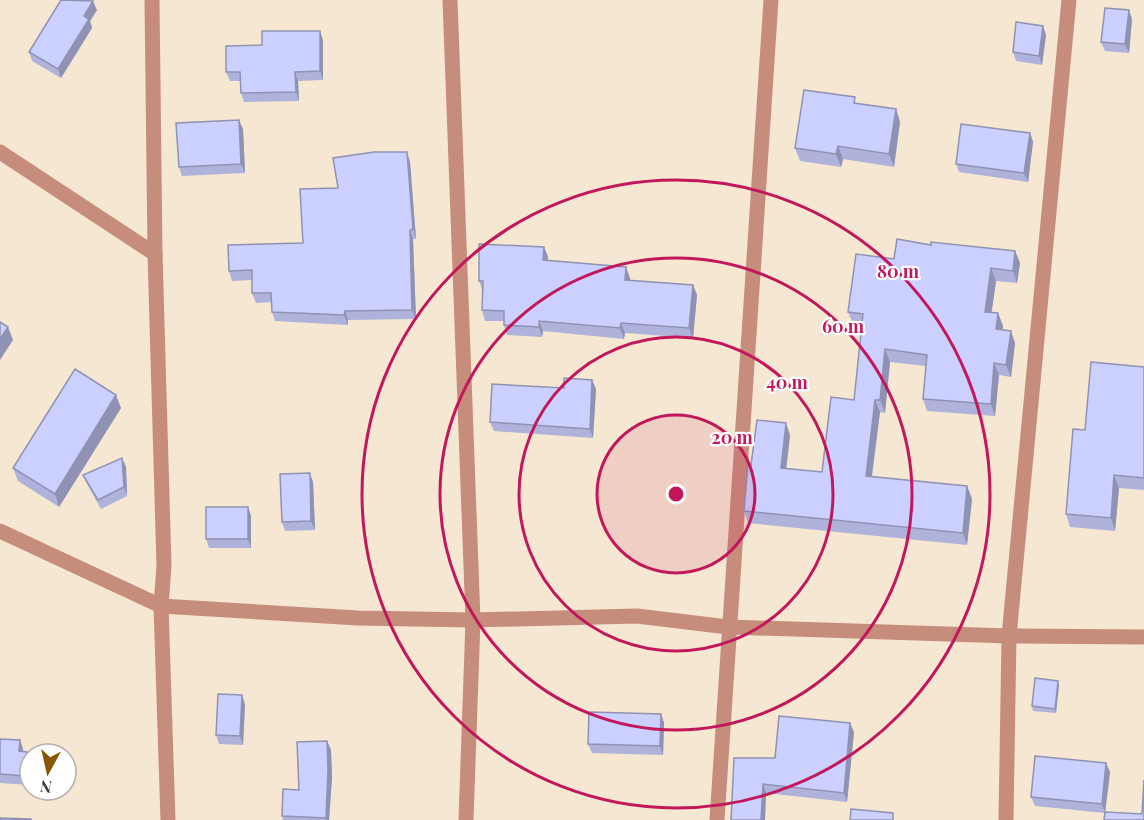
<svg xmlns="http://www.w3.org/2000/svg" width="1144" height="820" font-family="'Playfair Display',serif">
<style>
.lines{fill:none;stroke-linecap:round;stroke-linejoin:round}
.minor{stroke:#c78d7c;stroke-width:15}
.wall{fill:#afb3db}
.shaded-wall{fill:#8f92b2}
.building{fill:#ccd0ff;stroke:#8f92b2;stroke-width:1.5}
.ring{fill:none;stroke:#c2185b;stroke-width:3}
.centre{fill:#c2185b;stroke:#fff;stroke-width:3}
.ring-label{font-size:18px;text-anchor:middle;font-weight:bold;fill:#c2185b;stroke:#fff;stroke-width:4.5;stroke-linejoin:round;paint-order:stroke}
</style>
<rect width="100%" height="100%" fill="#f5e7d2"/>
<g class="lines">
<g class="minor">
<polyline points="152,0 155,254 164,566 161,606 168,820"/>
<polyline points="450,0 473,620 466,820"/>
<polyline points="0,152 155,254"/>
<polyline points="0,531 161,606 358,618 473,620 637,616 728,627 1009,636 1144,637"/>
<polyline points="717,820 771,0"/>
<polyline points="1006,820 1009,636 1069,0"/>
</g>
</g>
<g class="wall">
<polygon points="97,10 90,21 92,28 61,78 32,61 29,52"/>
<polygon points="1132,19 1129,53 1105,51 1101,42"/>
<polygon points="1046,35 1042,65 1016,61 1013,52"/>
<polygon points="323,40 323,80 298,81 299,101 244,102 241,93 240,81 230,81 226,72 262,45"/>
<polygon points="857,103 896,109 900,122 894,167 843,159 841,167 800,161 795,148"/>
<polygon points="243,129 245,173 182,176 179,167"/>
<polygon points="1030,133 1033,142 1028,182 959,172 956,164"/>
<polygon points="410,162 416,239 413,239 416,319 348,320 348,325 275,321 272,312 272,302 256,303 252,293 252,280 232,281 229,271 303,243 338,188"/>
<polygon points="931,245 1015,251 1020,263 1017,283 996,281 991,313 998,313 1003,326 1002,330 1015,343 1011,377 999,375 995,416 927,411 923,399 926,366 890,362 885,413 880,412 872,477 967,486 972,499 967,545 748,523 744,511 751,465 790,435 786,468 822,472 854,400 862,326 853,324 848,312 894,259"/>
<polygon points="544,247 548,257 547,260 630,278 629,280 693,285 697,295 693,338 625,333 624,339 543,331 542,337 507,335 504,325 504,321 485,321 482,310 483,292 479,281"/>
<polygon points="1144,367 1144,490 1119,488 1115,531 1070,527 1066,514 1085,430"/>
<polygon points="592,380 596,389 593,438 494,431 490,422 564,388"/>
<polygon points="121,408 59,507 18,481 13,468"/>
<polygon points="122,458 126,467 127,496 101,509 87,484 83,475"/>
<polygon points="313,482 315,530 285,531 282,522"/>
<polygon points="248,507 251,516 251,548 209,548 206,539"/>
<polygon points="1058,681 1059,685 1056,713 1033,711 1032,706"/>
<polygon points="245,704 243,745 219,744 216,735"/>
<polygon points="661,714 664,723 663,755 592,753 588,744"/>
<polygon points="854,732 847,802 766,793 765,820 731,820 775,758"/>
<polygon points="0,739 23,749 23,752 27,752 30,760 30,785 0,783"/>
<polygon points="327,741 331,750 332,778 329,820 283,820 282,816 299,790"/>
<polygon points="1110,772 1105,812 1144,820 1105,813 1035,806 1031,797"/>
</g>
<g class="shaded-wall">
<polygon points="93,1 97,10 90,21 92,28 61,78 58,69 84,16"/>
<polygon points="1129,10 1132,19 1129,53 1125,44"/>
<polygon points="1043,26 1046,35 1042,65 1039,56"/>
<polygon points="320,31 323,40 323,80 320,71"/>
<polygon points="295,72 298,81 299,101 296,92"/>
<polygon points="896,109 900,122 894,167 889,154"/>
<polygon points="239,120 243,129 245,173 241,164"/>
<polygon points="1030,133 1033,142 1028,182 1024,173"/>
<polygon points="838,146 843,159 841,167 836,154"/>
<polygon points="407,152 410,162 416,239 413,229"/>
<polygon points="410,230 413,239 416,319 412,310"/>
<polygon points="544,247 548,257 547,270 543,260"/>
<polygon points="1015,251 1020,263 1017,283 1013,271"/>
<polygon points="626,267 630,278 629,290 625,280"/>
<polygon points="991,268 996,281 990,324 985,312"/>
<polygon points="693,285 697,295 693,338 689,328"/>
<polygon points="345,311 348,320 348,325 344,315"/>
<polygon points="998,313 1003,326 1000,341 996,329"/>
<polygon points="539,321 543,331 542,337 539,327"/>
<polygon points="621,323 625,333 624,339 620,328"/>
<polygon points="8,327 13,340 0,360 0,339"/>
<polygon points="1011,331 1015,343 1011,377 1006,365"/>
<polygon points="885,349 890,362 885,413 880,400"/>
<polygon points="994,363 999,375 995,416 991,404"/>
<polygon points="592,380 596,389 593,438 590,429"/>
<polygon points="116,395 121,408 59,507 55,494"/>
<polygon points="875,400 880,412 870,489 866,476"/>
<polygon points="786,423 790,435 785,480 781,468"/>
<polygon points="122,458 126,467 127,496 124,487"/>
<polygon points="310,473 313,482 315,530 311,521"/>
<polygon points="1114,475 1119,488 1115,531 1111,518"/>
<polygon points="967,486 972,499 967,545 963,533"/>
<polygon points="248,507 251,516 251,548 248,539"/>
<polygon points="1058,681 1059,685 1056,713 1055,709"/>
<polygon points="242,695 245,704 243,745 240,736"/>
<polygon points="661,714 664,723 663,755 660,746"/>
<polygon points="850,723 854,732 847,802 844,793"/>
<polygon points="20,740 23,749 22,760 19,751"/>
<polygon points="327,741 331,750 332,778 329,820 326,820 326,818"/>
<polygon points="27,752 30,760 30,785 26,776"/>
<polygon points="1106,763 1110,772 1105,813 1102,804"/>
<polygon points="763,784 766,793 765,820 761,820"/>
</g>
<g class="building">
<polygon points="61,0 93,1 84,16 89,19 58,69 29,52"/>
<polygon points="1105,8 1129,10 1125,44 1101,42"/>
<polygon points="1016,22 1043,26 1039,56 1013,52"/>
<polygon points="262,31 320,31 320,71 295,72 296,92 241,93 240,72 226,72 226,46 262,45"/>
<polygon points="804,90 855,97 854,103 896,109 889,154 838,146 836,154 795,148"/>
<polygon points="239,120 241,164 179,167 176,123"/>
<polygon points="961,124 1030,133 1024,173 956,164"/>
<polygon points="374,152 407,152 413,229 410,230 412,310 345,311 344,315 272,312 271,293 252,293 252,270 229,271 228,245 303,243 300,189 338,188 333,158"/>
<polygon points="897,239 931,245 931,242 1015,251 1013,271 991,268 985,312 998,313 996,329 1011,331 1006,365 994,363 991,404 923,399 927,355 885,349 880,400 875,400 866,476 967,486 963,533 744,511 748,464 751,465 757,420 786,423 781,468 822,472 831,397 854,400 863,314 848,312 856,254 894,259"/>
<polygon points="479,244 544,247 543,260 626,267 625,280 693,285 689,328 621,323 620,328 539,321 539,327 504,325 504,311 482,310 483,281 479,281"/>
<polygon points="0,322 8,327 0,339"/>
<polygon points="1091,362 1144,367 1144,478 1114,475 1111,518 1066,514 1073,429 1085,430"/>
<polygon points="75,369 116,395 55,494 13,468"/>
<polygon points="564,378 592,380 590,429 490,422 492,384 564,388"/>
<polygon points="122,458 124,487 98,500 83,475"/>
<polygon points="310,473 311,521 282,522 280,474"/>
<rect x="206" y="507" width="42" height="32"/>
<polygon points="1035,678 1058,681 1055,709 1032,706"/>
<polygon points="218,694 242,695 240,736 216,735"/>
<polygon points="589,712 661,714 660,746 588,744"/>
<polygon points="779,716 850,723 844,793 763,784 761,820 731,820 734,758 775,758"/>
<polygon points="0,739 20,740 19,751 27,752 26,776 0,774"/>
<polygon points="327,741 328,769 326,818 282,816 283,789 299,790 297,742"/>
<polygon points="1035,756 1106,763 1102,804 1031,797"/>
<polygon points="1144,780 1144,820 1104,820 1105,812 1142,814"/>
<polygon points="851,809 893,813 893,820 850,820"/>
<polygon points="0,818 31,819 31,820 0,820"/>
</g>
<circle cx="676" cy="494" r="79" fill="#c2185b" fill-opacity=".12"/>
<g class="ring">
<circle cx="676" cy="494" r="79"/>
<circle cx="676" cy="494" r="157"/>
<circle cx="676" cy="494" r="236"/>
<circle cx="676" cy="494" r="314"/>
</g>
<circle cx="676" cy="494" r="9" class="centre"/>
<g class="ring-label">
<text x="898" y="278">80 m</text>
<text x="843" y="333">60 m</text>
<text x="787" y="389">40 m</text>
<text x="732" y="444">20 m</text>
</g>
<g transform="translate(48 772) rotate(188)"><circle r="28" fill="#ffffff" stroke="#b3b1ad" stroke-width="1.5"/>
<path d="M0-4.5L10 22L0 15L-10 22Z" fill="#895700"/>
<text y="-9" font-size="16" font-weight="bold" text-anchor="middle" fill="#403b33">N</text>
</g>
</svg>
